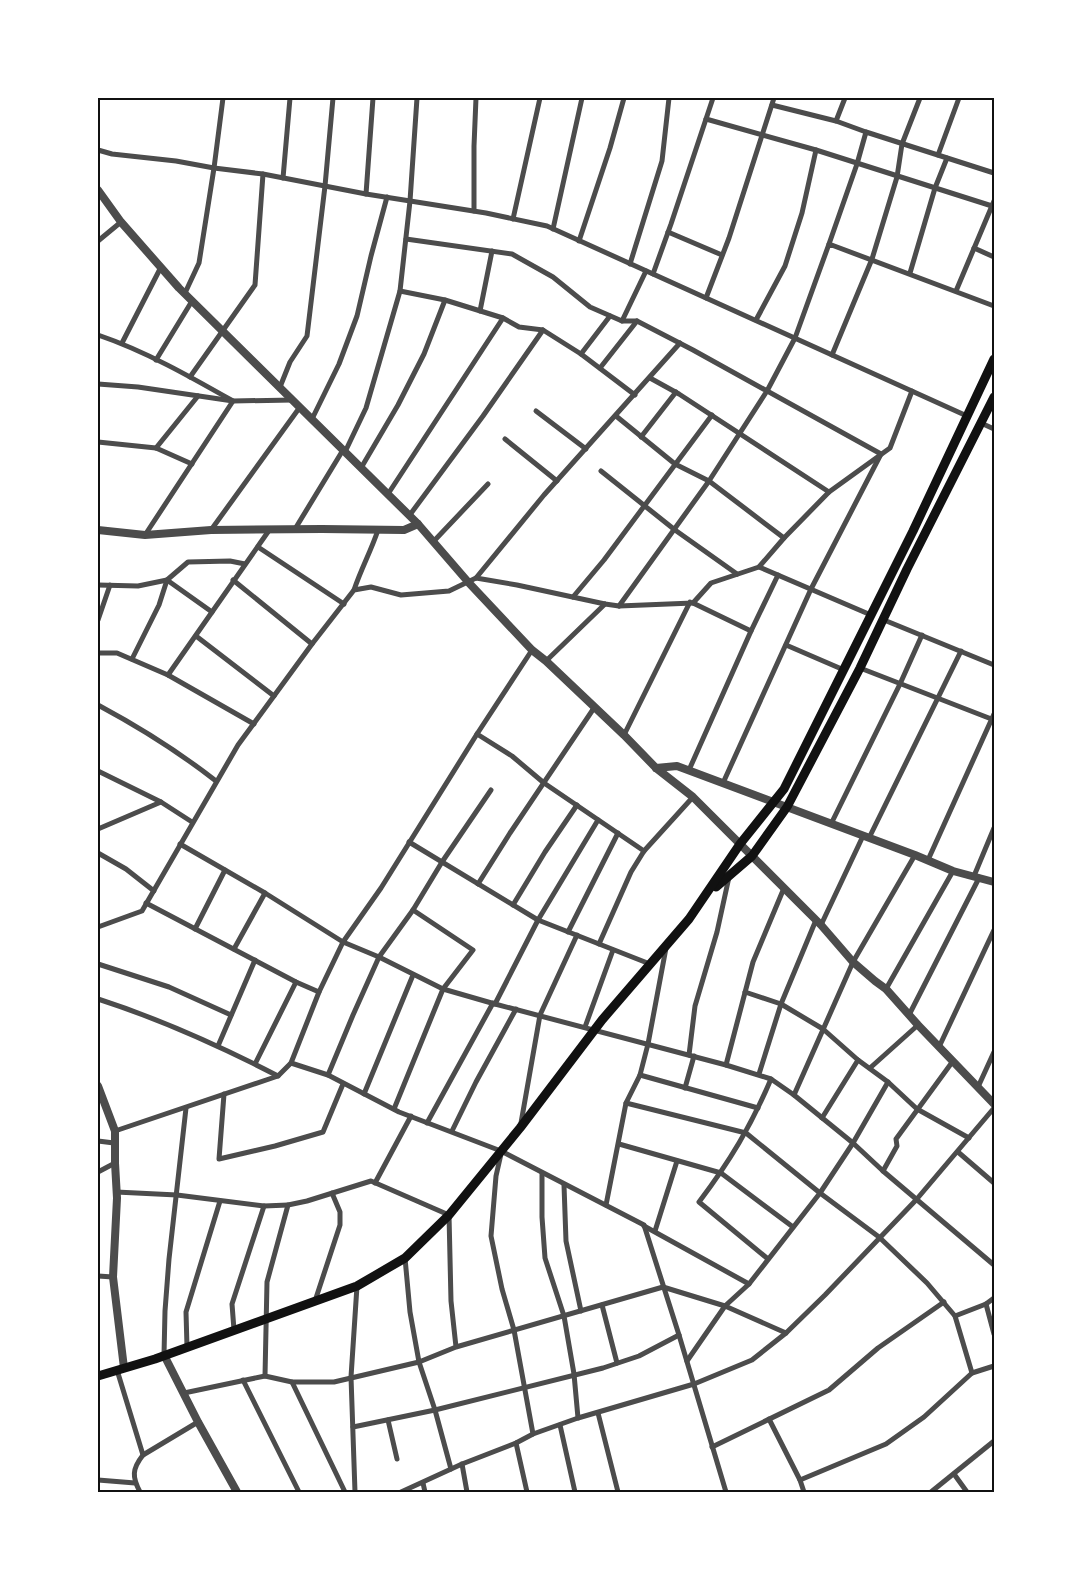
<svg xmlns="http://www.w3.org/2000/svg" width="1092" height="1590" font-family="'DM Sans',sans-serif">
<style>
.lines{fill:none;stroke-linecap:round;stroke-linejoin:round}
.minor{stroke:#4c4c4c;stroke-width:5}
.tertiary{stroke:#4c4c4c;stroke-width:8}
.secondary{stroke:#111;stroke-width:9}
.neatline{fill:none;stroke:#111;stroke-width:2}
</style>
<rect width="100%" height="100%" fill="#fff"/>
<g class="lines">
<g class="minor">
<polyline points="845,98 836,121 866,132"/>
<polyline points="772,105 836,121"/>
<polyline points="706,119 816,150 992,206"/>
<polyline points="98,150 112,154 176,161 214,168 263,174 366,194 486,213 547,226 967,416"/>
<polyline points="938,155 959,98"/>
<polyline points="283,178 290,98"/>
<polyline points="366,194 373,98"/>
<polyline points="474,211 474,146 476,98"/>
<polyline points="513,219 540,98"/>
<polyline points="553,229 582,98"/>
<polyline points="668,232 722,255"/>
<polyline points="406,239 512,254 553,277 590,307 622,321 637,321 693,350 881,454 811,589 723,783"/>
<polyline points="98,241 121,222"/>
<polyline points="579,241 610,148 624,98"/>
<polyline points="829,244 857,164 866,132 994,173"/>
<polyline points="974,248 994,257"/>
<polyline points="630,264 662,161 669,98"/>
<polyline points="910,273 935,188 947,158"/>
<polyline points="653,274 671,224 713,98"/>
<polyline points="400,291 445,300 503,318 519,327 543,330 581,354 635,395"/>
<polyline points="956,291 994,201"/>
<polyline points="185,293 199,263 214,168 223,98"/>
<polyline points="706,298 729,238 774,98"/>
<polyline points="480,311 492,251"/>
<polyline points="756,320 785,266 802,213 816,150"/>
<polyline points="622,321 646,271"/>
<path d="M98,335C145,351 189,376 233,401L145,535"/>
<polyline points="122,343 161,267"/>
<polyline points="581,354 610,316"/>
<polyline points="832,355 872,259 897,177 902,144 920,98"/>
<polyline points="156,360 192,301"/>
<polyline points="600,368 637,321"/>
<polyline points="190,377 255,285 263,174"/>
<polyline points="650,378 679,394 829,492"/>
<polyline points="98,384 138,387 233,401 293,400"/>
<polyline points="280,387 290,362 307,336 325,186 333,98"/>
<polyline points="536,411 586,449"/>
<polyline points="616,416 675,464 709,481 784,538"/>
<polyline points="312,419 339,364 357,316 371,256 387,197"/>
<polyline points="981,423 994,429"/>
<polyline points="641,437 676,392"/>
<polyline points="505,439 557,481"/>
<polyline points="98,442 156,448 192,464"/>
<polyline points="156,448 198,396"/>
<polyline points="345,452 366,408 400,291 410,201 417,98"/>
<polyline points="361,468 398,405 424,354 445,300"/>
<polyline points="601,471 675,530 737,574"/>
<polyline points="388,494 503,318"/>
<polyline points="409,516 483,416 543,330"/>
<polyline points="295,529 343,450"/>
<polyline points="211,530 300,407"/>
<polyline points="433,542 488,484"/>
<polyline points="258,547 344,604"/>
<polyline points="759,567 871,615"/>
<polyline points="476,578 544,495 680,343"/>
<polyline points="233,580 312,644"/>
<polyline points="98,585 138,586 167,580 212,612"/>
<path d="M354,590C361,569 371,551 378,530"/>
<polyline points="573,597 604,560 712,415"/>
<polyline points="693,603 751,631"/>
<polyline points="619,606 709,481 767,391 795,338 829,244 994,306"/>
<polyline points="98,620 110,585"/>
<polyline points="884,620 994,665"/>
<polyline points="196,636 274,696"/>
<polyline points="786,645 844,670"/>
<polyline points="98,653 117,653 168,675 254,724"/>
<polyline points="132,659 159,605 167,580 188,562 230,561 245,564"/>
<polyline points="546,661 605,604"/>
<polyline points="860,668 994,720"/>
<polyline points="168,675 270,529"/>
<path d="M98,705C139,727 179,752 216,781"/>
<polyline points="477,734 512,756 544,783 644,851"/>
<polyline points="624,735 690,602"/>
<polyline points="689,770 751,631 778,575"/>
<polyline points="98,771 161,802 192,822"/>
<polyline points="831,824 900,684 922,635"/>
<polyline points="98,829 161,802"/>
<polyline points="869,838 961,651"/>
<polyline points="409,842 538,920 650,964"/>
<polyline points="180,844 265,893 343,942 379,957 443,989 495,1004 726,1065 771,1079 794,1095 853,1143 883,1171 994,1265"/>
<polyline points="98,853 126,869 154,891"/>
<polyline points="928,860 994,714"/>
<polyline points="974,876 994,828"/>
<polyline points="478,884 510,833 594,708"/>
<polyline points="146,903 296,982 319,992"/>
<polyline points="513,905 545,852 577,805"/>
<polyline points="821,925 863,836"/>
<polyline points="98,927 142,911 238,745 312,644 354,590 371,587 401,595 449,591 476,578 517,585 605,604 619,606 693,603 711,583 759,567 784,538 829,492 890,448 912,391"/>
<polyline points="195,929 225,870"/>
<polyline points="568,932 618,833"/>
<polyline points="599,944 631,872 644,851 693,797"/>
<polyline points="234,949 265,893"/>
<polyline points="98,964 169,987 231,1015"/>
<polyline points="886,989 953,871"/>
<polyline points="745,992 781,1004 823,1029 858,1060 888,1082 917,1109 969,1138"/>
<path d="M98,999C160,1019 220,1046 278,1076"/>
<polyline points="495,1004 538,920 598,820"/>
<polyline points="909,1015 979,878"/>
<polyline points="585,1027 613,950"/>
<polyline points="218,1046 255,960"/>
<polyline points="939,1047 994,930"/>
<polyline points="689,1055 695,1006 717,932 729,877"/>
<polyline points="291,1063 328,1075 399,1112 501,1151 644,1225 679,1335 726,1492"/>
<polyline points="255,1064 296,982"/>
<polyline points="726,1065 753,962 784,888"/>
<polyline points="870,1068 918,1025"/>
<polyline points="759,1074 781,1004 816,920"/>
<polyline points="328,1075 353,1015 379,957 413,910 442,862 491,790"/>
<polyline points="640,1075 758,1108"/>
<polyline points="978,1087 994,1052"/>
<polyline points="685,1088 694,1056"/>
<polyline points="224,1094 219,1159 275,1146 323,1132 343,1084"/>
<polyline points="364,1094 413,975"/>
<polyline points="794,1095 853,962 915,855"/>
<polyline points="626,1103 746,1133 820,1193 879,1237 927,1283 955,1316 972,1373 994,1366"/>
<polyline points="394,1109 443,989 473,950 413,910"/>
<polyline points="822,1118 858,1060"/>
<polyline points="427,1123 493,1003"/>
<polyline points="521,1123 540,1015 577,935"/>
<polyline points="115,1131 278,1076 291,1063 319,992 343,942 381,888 477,734 532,650"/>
<polyline points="452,1131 476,1082 516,1009"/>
<polyline points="98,1141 114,1143"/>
<polyline points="619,1144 721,1173 793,1227"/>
<polyline points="958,1152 994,1183"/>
<polyline points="501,1154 496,1176 491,1236 502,1289 514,1330 533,1434"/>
<polyline points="883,1171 897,1146 896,1139 953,1061"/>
<polyline points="98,1172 115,1163"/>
<polyline points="542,1173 542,1217 545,1258 564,1316 574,1374 578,1418"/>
<polyline points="375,1183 411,1116"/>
<polyline points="564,1185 566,1241 581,1311"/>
<polyline points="116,1192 177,1195 264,1206 288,1205"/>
<polyline points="606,1205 626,1103 640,1075 648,1044 666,948"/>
<polyline points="644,1226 749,1284"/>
<polyline points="655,1231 677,1161"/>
<polyline points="405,1258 410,1312 419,1362 435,1410 451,1469"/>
<path d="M768,1259L699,1202C730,1161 751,1126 771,1079"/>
<polyline points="98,1276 113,1277"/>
<polyline points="315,1301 340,1225 340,1212 332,1193"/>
<polyline points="986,1304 994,1334"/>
<polyline points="602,1305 617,1363"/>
<polyline points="955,1316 986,1304 994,1298"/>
<polyline points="234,1330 232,1304 264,1206"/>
<polyline points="187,1347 186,1312 220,1201"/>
<polyline points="456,1347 451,1301 449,1215 371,1181 307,1201 288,1205 267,1282 265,1376 292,1382 334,1382 419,1362 456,1347 663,1287 725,1306 786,1333"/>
<polyline points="164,1355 165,1311 169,1259 186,1108"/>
<polyline points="687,1361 725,1306 749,1284 820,1193 853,1143 888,1082"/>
<polyline points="117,1370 143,1455"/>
<polyline points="243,1380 299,1492"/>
<polyline points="292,1382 345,1492"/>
<polyline points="184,1393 265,1376"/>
<polyline points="598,1413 618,1492"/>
<polyline points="769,1419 800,1480 804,1492"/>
<polyline points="388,1420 397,1459"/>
<polyline points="560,1425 575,1492"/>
<polyline points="353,1427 435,1410 603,1368 639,1356 679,1335"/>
<polyline points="516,1443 527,1492"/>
<polyline points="712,1447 829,1390 878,1348 944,1302"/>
<polyline points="462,1464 467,1492"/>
<polyline points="954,1474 967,1492"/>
<polyline points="98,1480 135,1483"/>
<polyline points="800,1480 886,1444 924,1417 972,1373"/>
<polyline points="423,1483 425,1492"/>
<path d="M140,1492C132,1477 132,1469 143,1455L198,1422"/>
<polyline points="355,1492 351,1377 357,1286"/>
<polyline points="401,1492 462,1464 516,1443 533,1434 578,1418 694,1384 752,1360 786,1333 825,1295 916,1200 994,1108"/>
<polyline points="931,1492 994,1441"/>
</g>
<g class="tertiary">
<polyline points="98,190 121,222 179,288 418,524 469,583 532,650 546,661 624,735 656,768 693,797 821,925 853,962 875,981 886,989 918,1025 994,1104"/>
<polyline points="98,530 145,535 211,530 322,529 404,530 418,524"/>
<polyline points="656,768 677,766 915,855 953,871 994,882"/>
<polyline points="98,1086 115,1131 115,1163 117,1198 113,1277 124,1368"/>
<polyline points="164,1355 198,1422 237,1492"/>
</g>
<g class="secondary">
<polyline points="716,887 752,856 787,807 860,668 907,569 994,397"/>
<polyline points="98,1376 155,1359 357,1286 405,1258 449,1215 520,1128 602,1020 689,919 740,844 784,789 913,531 994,359"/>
</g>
</g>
<rect width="1092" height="1590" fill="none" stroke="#ffffff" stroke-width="198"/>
<rect x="99" y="99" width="894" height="1392" class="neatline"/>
</svg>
